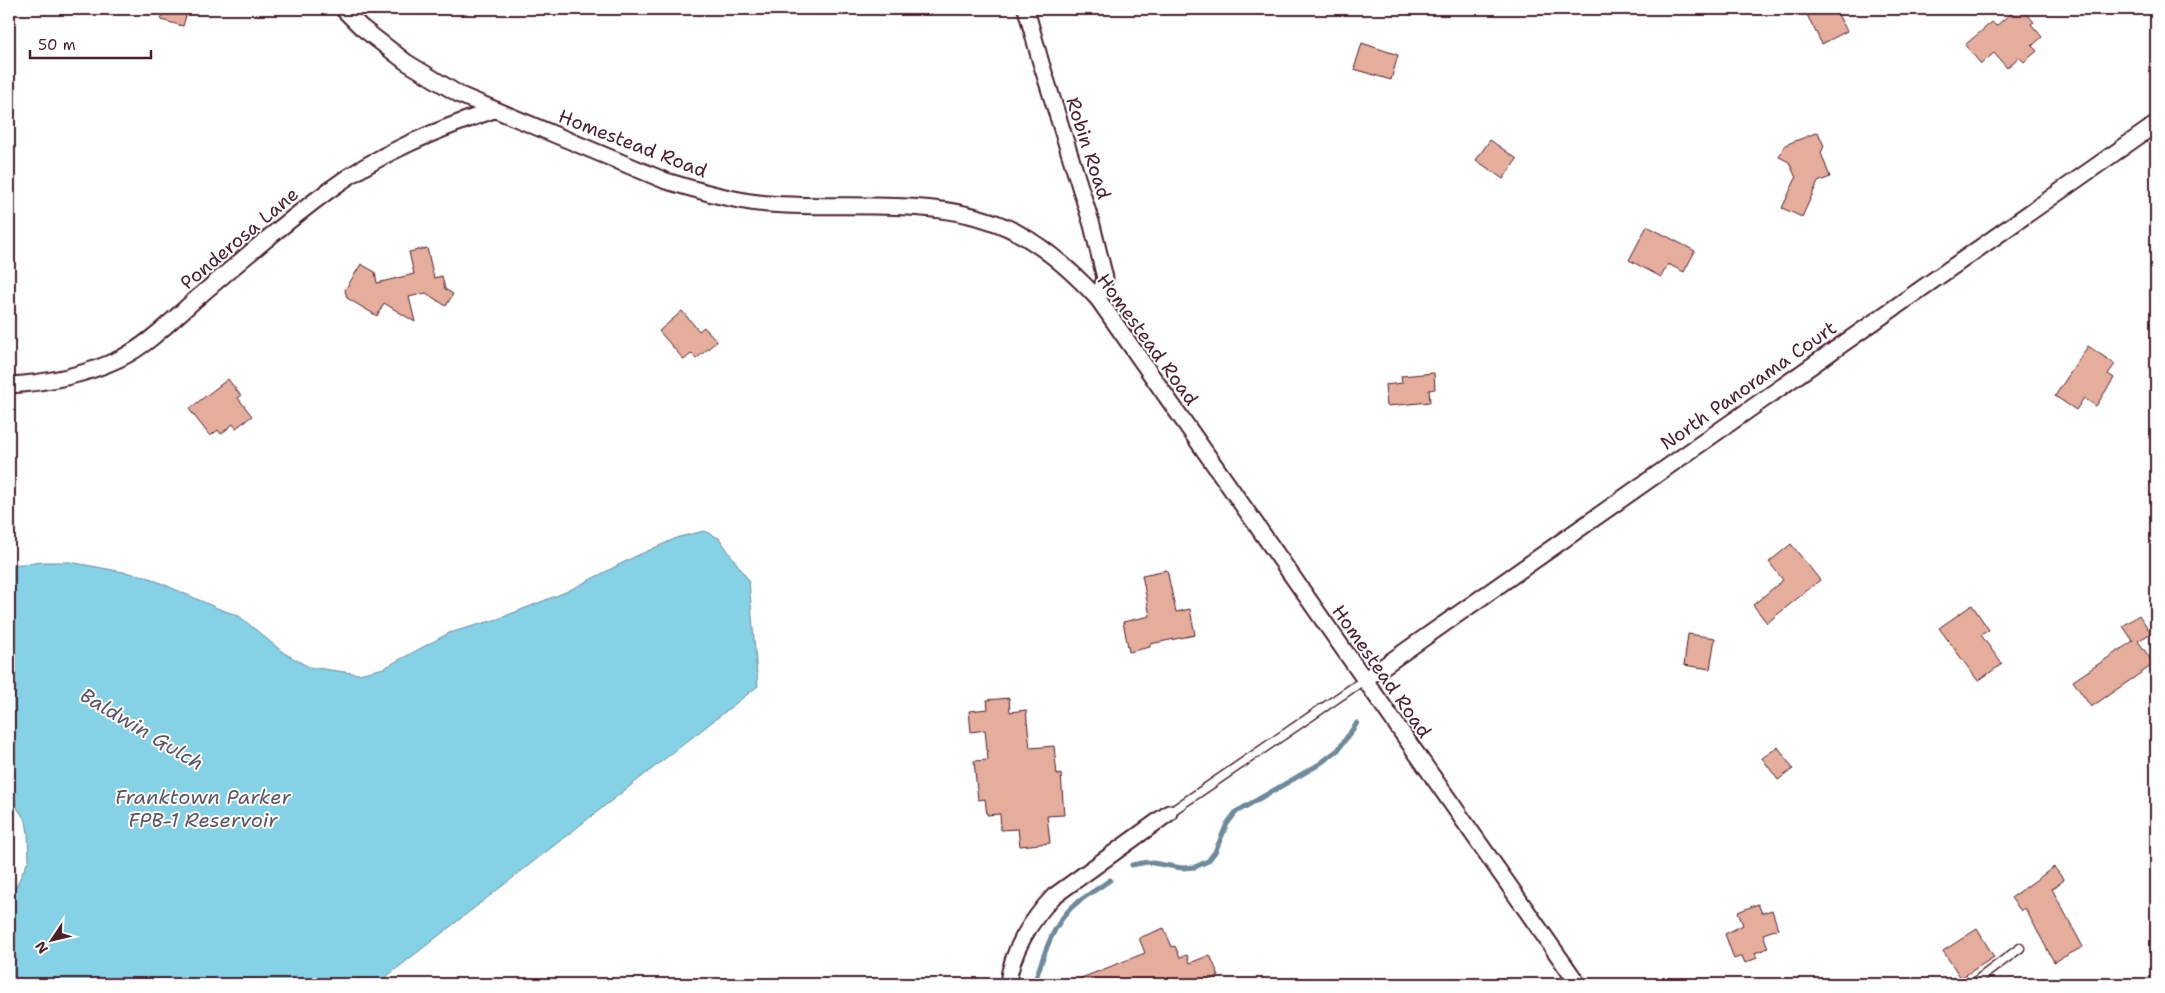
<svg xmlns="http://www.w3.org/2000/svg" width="2165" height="993" font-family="'Shantell Sans',sans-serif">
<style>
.water{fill:#85d1e6;stroke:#6d8a9b}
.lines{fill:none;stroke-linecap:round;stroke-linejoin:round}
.stream{stroke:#6d8a9b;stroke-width:5}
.building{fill:#e4ad9c;stroke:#4a1f2b}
.service-casing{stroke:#4a1f2b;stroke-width:11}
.minor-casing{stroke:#4a1f2b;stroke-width:19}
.service{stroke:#fff;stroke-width:8}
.minor{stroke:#fff;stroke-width:15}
.labels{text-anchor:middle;stroke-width:4;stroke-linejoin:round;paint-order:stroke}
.street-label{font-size:19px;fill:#4a1f2b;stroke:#fff}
.water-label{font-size:20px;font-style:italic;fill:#5c5463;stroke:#fff}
</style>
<rect width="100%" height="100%" fill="#fff"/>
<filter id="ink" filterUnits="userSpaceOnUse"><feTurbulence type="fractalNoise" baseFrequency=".02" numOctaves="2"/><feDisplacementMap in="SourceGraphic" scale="10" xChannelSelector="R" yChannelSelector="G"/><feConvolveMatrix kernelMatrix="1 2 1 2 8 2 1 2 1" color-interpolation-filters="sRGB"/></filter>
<g filter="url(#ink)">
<polygon class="water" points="704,531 719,538 749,581 758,686 377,984 9,984 9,897 13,893 29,859 28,833 26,821 9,796 9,565 45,562 70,562 145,576 217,608 239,616 284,653 309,667 359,674 384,668 449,633 498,619 568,591 634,557 679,537"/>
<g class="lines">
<g class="stream">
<polyline points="1132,865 1147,862 1182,868 1195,867 1208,861 1215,852 1227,824 1236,812 1318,765 1338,750 1357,723"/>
<path d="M1034,984C1043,958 1051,927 1072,907C1083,897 1098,889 1110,880"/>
</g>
</g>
<g class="building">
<polygon points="165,9 188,9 183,26 161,20"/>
<polygon points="1804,9 1835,9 1847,31 1822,44"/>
<polygon points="2016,9 2022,9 2034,22 2031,24 2042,37 2032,46 2037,51 2024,62 2019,57 2007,68 1994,53 1981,64 1965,45 1992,22 1996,26"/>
<polygon points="1362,43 1398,55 1391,80 1354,69"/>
<polygon points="1818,132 1824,146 1821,153 1830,177 1818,182 1802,217 1782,208 1796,178 1789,162 1779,157 1785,145"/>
<polygon points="1490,140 1517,159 1503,179 1476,160"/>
<polygon points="1647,226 1695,251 1684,272 1668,264 1661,277 1629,260"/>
<polygon points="427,248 434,278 442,276 445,289 453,294 446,306 426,293 409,297 415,322 384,303 377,316 347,298 345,290 361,264 375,272 377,283 414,274 409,252"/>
<polygon points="682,311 699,331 704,327 717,341 696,359 692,353 684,360 659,331"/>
<polygon points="2088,346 2115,364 2108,374 2114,378 2096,406 2084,398 2076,410 2055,396"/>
<polygon points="1434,373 1435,389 1429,390 1430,402 1387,406 1385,385 1402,383 1401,376"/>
<polygon points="228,379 241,396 238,398 252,416 236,428 233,424 221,434 218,430 210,436 189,409"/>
<polygon points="1791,544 1820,580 1767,623 1753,605 1783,580 1769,562"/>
<polygon points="1167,570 1176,612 1190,609 1195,635 1150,644 1150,647 1129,652 1123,622 1150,616 1142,575"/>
<polygon points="1972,605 1989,630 1981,635 2002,664 1978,681 1939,628"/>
<polygon points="2139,615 2151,633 2138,641 2154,664 2091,707 2073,681 2133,641 2123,626"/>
<polygon points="1688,634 1715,638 1710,669 1684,665"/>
<polygon points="1009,698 1010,712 1026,710 1030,748 1054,746 1057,775 1061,774 1064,815 1047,816 1050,843 1020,846 1018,829 1001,830 1000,814 987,815 985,799 978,800 974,761 988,760 985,730 971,732 969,711 988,709 987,700"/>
<polygon points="1778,747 1793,769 1778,780 1762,758"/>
<polygon points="2054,867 2064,880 2052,889 2083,947 2054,962 2025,908 2021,911 2011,898"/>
<polygon points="1758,904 1762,913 1772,910 1778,929 1763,934 1768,948 1755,953 1757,958 1745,963 1742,956 1734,959 1725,934 1743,925 1738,912"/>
<polygon points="1164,928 1172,947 1175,946 1180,957 1187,955 1190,963 1210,955 1219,976 1197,984 1066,984 1145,953 1139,938"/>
<polygon points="1977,929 1994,957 1961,978 1943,951"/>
</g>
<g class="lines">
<defs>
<g id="service">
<polyline points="1169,813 1364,680"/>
<polyline points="1972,984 2020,948"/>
</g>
<g id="minor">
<path d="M343,9L361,27L406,62L460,95L666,181C697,190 727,199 758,203C841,212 941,193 1016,232C1048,249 1074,273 1098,299L1578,984"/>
<polyline points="1026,9 1041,63 1092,225 1105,278 1098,299"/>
<path d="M9,385C46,383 85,375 119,359C148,345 172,320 196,299C239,262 282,225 328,191C377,154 436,130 494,110"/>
<polyline points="1364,680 2156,124"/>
<path d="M1008,984C1011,951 1032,919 1054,896L1169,813"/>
</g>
</defs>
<use href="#service" class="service-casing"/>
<use href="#minor" class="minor-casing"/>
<use href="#service" class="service"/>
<use href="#minor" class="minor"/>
</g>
</g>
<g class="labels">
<g class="street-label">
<text transform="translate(633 143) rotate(21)" y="7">Homestead Road</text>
<text transform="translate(1089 148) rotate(72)" y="7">Robin Road</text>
<text transform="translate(239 238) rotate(-40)" y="7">Ponderosa Lane</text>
<text transform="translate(1148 339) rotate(54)" y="7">Homestead Road</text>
<text transform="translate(1748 385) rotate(-35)" y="7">North Panorama Court</text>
<text transform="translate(1382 671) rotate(55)" y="7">Homestead Road</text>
</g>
<g class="water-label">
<text transform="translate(142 729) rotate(31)" y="7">Baldwin Gulch</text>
<text x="203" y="804">Franktown Parker<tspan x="203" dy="23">FPB-1 Reservoir</tspan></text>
</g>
</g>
<rect width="2165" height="993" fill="none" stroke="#fff" stroke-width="30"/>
<rect x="15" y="15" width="2135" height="963" fill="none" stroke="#4a1f2b" stroke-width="2" filter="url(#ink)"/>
<g transform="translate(52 940) rotate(235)" stroke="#ffffff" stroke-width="4" paint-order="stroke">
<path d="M0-4L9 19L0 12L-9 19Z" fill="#4a1f2b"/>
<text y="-8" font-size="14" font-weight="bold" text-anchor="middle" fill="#4a1f2b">N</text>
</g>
<path d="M30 50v8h121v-8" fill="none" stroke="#4a1f2b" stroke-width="2.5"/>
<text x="38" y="50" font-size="15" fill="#4a1f2b" stroke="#ffffff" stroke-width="4" paint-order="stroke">50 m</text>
</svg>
